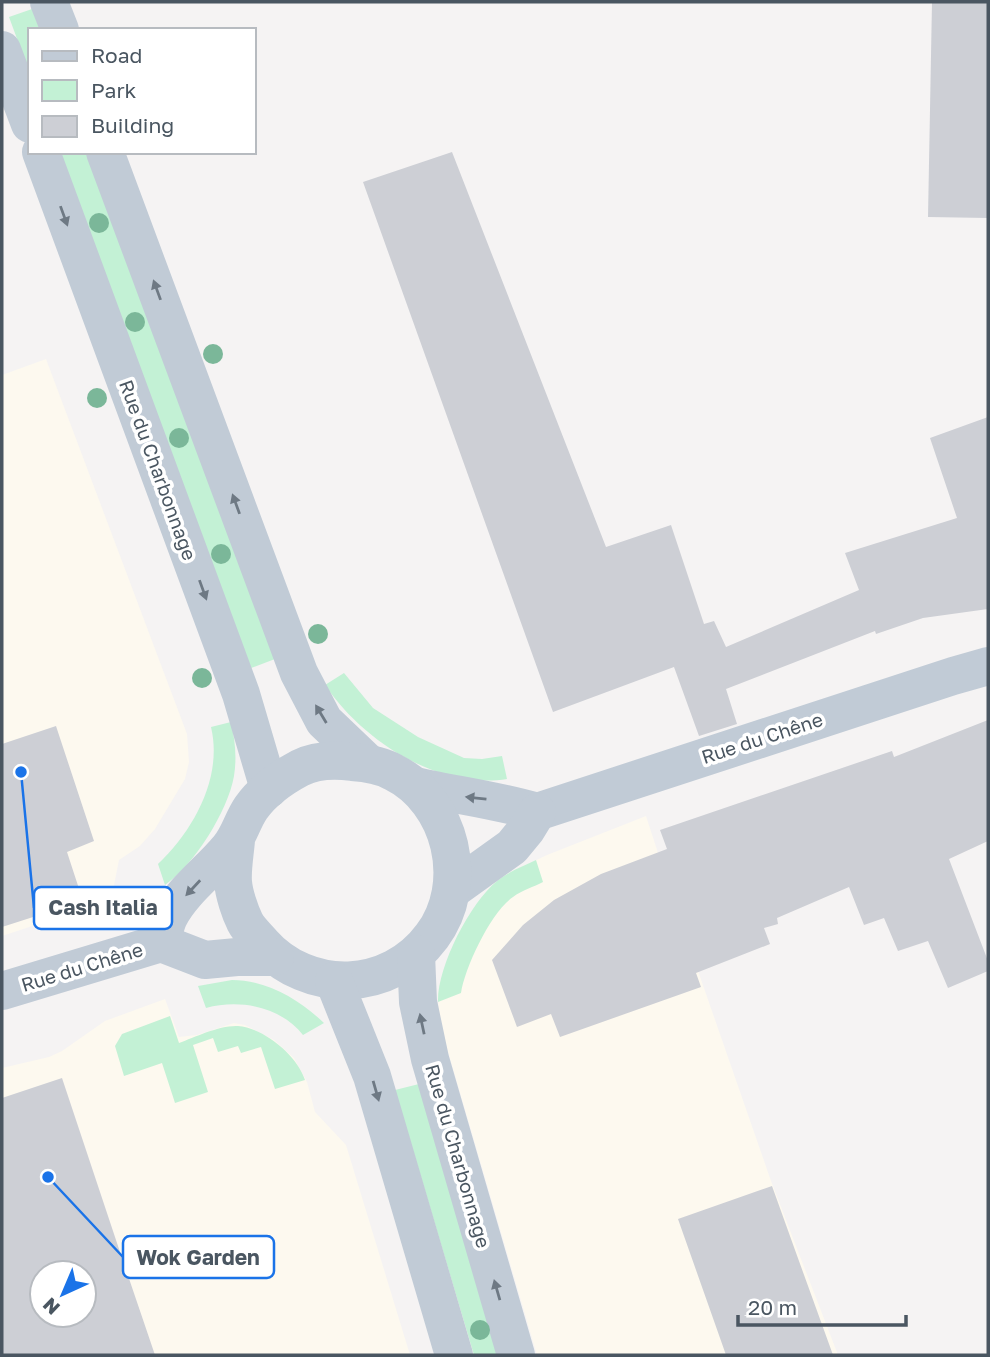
<svg xmlns="http://www.w3.org/2000/svg" width="990" height="1357" font-family="'Golos Text',sans-serif">
<style>
.commercial{fill:#fdf9ef;fill-rule:evenodd}
.green{fill:#c3f1d5}
.building{fill:#cdcfd5;fill-rule:evenodd}
.lines{fill:none;stroke-linecap:round;stroke-linejoin:round}
.secondary{stroke:#c1cbd6;stroke-width:38}
.tree{fill:#7bb799}
.oneway{fill:#6e7984}
.labels{text-anchor:middle;stroke-width:7;stroke-linejoin:round;paint-order:stroke}
.street-label{font-size:19px;fill:#4a5661;stroke:#fff}
.leader{fill:none;stroke:#1a73e8;stroke-width:2.5}
.callout-dot{fill:#1a73e8;stroke:#fff;stroke-width:2.5}
.callout{fill:#fff;stroke:#1a73e8;stroke-width:2.5}
.callout-label{font-size:21px;text-anchor:middle;font-weight:bold;fill:#4a5661}
</style>
<rect width="100%" height="100%" fill="#f5f3f3"/>
<g class="commercial">
<polygon points="46,359 187,734 189,762 185,779 155,829 140,846 119,860 111,900 2,936 2,375"/>
<polygon points="646,816 672,896 771,1181 838,1355 537,1355 439,1021 438,996 440,983 450,954 467,921 493,884 507,874 547,855"/>
<path d="M165,999L179,1037L197,1035L234,1023L245,1025L274,1040L294,1058L307,1082L315,1112L346,1145L410,1355H2V1068L49,1057L62,1051L105,1021ZM42,1273H84V1315H42Z"/>
</g>
<g class="green">
<polygon points="32,9 40,30 30,30 30,74 9,17"/>
<polygon points="59,152 86,152 275,659 251,668"/>
<path d="M344,673L373,708L418,737L464,758L482,759L502,756L507,779C438,790 363,741 325,685Z"/>
<path d="M231,722C235,740 237,757 234,776C228,811 194,865 165,885L158,864C194,830 223,777 211,727Z"/>
<path d="M536,860L543,882C534,887 522,890 513,897C491,912 465,967 461,993L438,1002C437,967 470,903 497,881C508,872 523,866 536,860Z"/>
<path d="M232,980C266,980 299,999 324,1023L303,1035C280,1006 239,999 206,1008L198,986Z"/>
<path d="M170,1016L179,1043C195,1037 220,1025 238,1026C264,1028 297,1055 305,1080L275,1089L261,1047L241,1053L238,1046L218,1052L213,1038L193,1045L208,1092L175,1103L162,1063L124,1076L115,1046L122,1034Z"/>
<polygon points="419,1084 500,1355 474,1355 395,1090"/>
</g>
<g class="building">
<polygon points="932,2 988,2 988,218 928,217"/>
<polygon points="452,152 606,547 671,525 704,624 714,621 726,647 859,590 845,553 957,518 930,438 988,417 988,609 923,618 876,634 875,631 726,689 737,724 699,736 674,667 553,712 363,182"/>
<polygon points="988,720 988,841 949,859 988,961 988,971 948,988 928,941 898,951 884,918 864,925 849,887 777,918 778,924 764,928 770,944 696,973 701,987 560,1037 551,1014 517,1027 492,960 523,925 554,900 601,874 667,849 660,830 892,751 894,757"/>
<polygon points="56,726 94,841 67,852 83,901 2,927 2,744"/>
<path d="M62,1078L121,1255L155,1355H2V1098ZM42,1273H84V1315H42Z"/>
<polygon points="772,1186 795,1250 833,1355 726,1355 678,1219"/>
</g>
<g class="lines">
<g class="secondary">
<polyline points="49,2 60,30"/>
<polyline points="2,50 30,124"/>
<polyline points="41,152 241,694 269,789"/>
<polyline points="105,152 299,673 324,721 368,763"/>
<path d="M415,786C455,795 497,800 537,812L953,676L988,666"/>
<polyline points="452,890 512,847 526,830 537,812"/>
<path d="M161,943C164,935 165,925 169,917C182,891 210,871 228,849C239,837 242,821 251,808C263,791 283,777 300,768C316,760 336,760 352,762C366,763 381,765 393,772C452,801 471,884 432,936C390,993 308,995 262,943C257,937 249,930 245,922C240,912 234,894 233,882C232,869 235,853 236,840"/>
<polyline points="416,954 418,1002 430,1059 516,1355"/>
<polyline points="334,981 372,1076 454,1355"/>
<polyline points="2,991 161,943 205,960 237,957 275,957"/>
</g>
</g>
<g class="tree">
<circle cx="99" cy="223" r="10"/>
<circle cx="135" cy="322" r="10"/>
<circle cx="213" cy="354" r="10"/>
<circle cx="97" cy="398" r="10"/>
<circle cx="179" cy="438" r="10"/>
<circle cx="221" cy="554" r="10"/>
<circle cx="318" cy="634" r="10"/>
<circle cx="202" cy="678" r="10"/>
<circle cx="480" cy="1330" r="10"/>
</g>
<defs><path id="oneway-solid" d="M-6-.8H1V-3.2L6.5 0L1 3.2V.8H-6Z" transform="scale(1.75)"/></defs>
<g class="oneway">
<use href="#oneway-solid" transform="translate(64 216) rotate(70)"/>
<use href="#oneway-solid" transform="translate(157 290) rotate(-110)"/>
<use href="#oneway-solid" transform="translate(236 504) rotate(-110)"/>
<use href="#oneway-solid" transform="translate(203 590) rotate(70)"/>
<use href="#oneway-solid" transform="translate(321 714) rotate(-121)"/>
<use href="#oneway-solid" transform="translate(476 798) rotate(-174)"/>
<use href="#oneway-solid" transform="translate(193 888) rotate(133)"/>
<use href="#oneway-solid" transform="translate(422 1024) rotate(-102)"/>
<use href="#oneway-solid" transform="translate(376 1091) rotate(74)"/>
<use href="#oneway-solid" transform="translate(497 1290) rotate(-106)"/>
</g>
<g class="labels">
<g class="street-label">
<text transform="translate(158 470) rotate(70)" y="7">Rue du Charbonnage</text>
<text transform="translate(762 738) rotate(-18)" y="7">Rue du Chêne</text>
<text transform="translate(82 967) rotate(-17)" y="7">Rue du Chêne</text>
<text transform="translate(458 1156) rotate(74)" y="7">Rue du Charbonnage</text>
</g>
</g>
<path class="leader" d="M21 772L34 908M48 1177L123 1257"/>
<g class="callout-dot">
<circle cx="21" cy="772" r="7"/>
<circle cx="48" cy="1177" r="7"/>
</g>
<g class="callout">
<rect x="34" y="887" width="138" height="42" rx="7"/>
<rect x="123" y="1236" width="151" height="42" rx="7"/>
</g>
<g class="callout-label">
<text x="103" y="915">Cash Italia</text>
<text x="198" y="1265">Wok Garden</text>
</g>
<rect width="990" height="1357" fill="none" stroke="#4a5661" stroke-width="7"/>
<rect x="28" y="28" width="228" height="126" fill="#ffffff" stroke="#b7bbc0" stroke-width="2"/>
<rect x="42" y="51" width="35" height="10" fill="#c1cbd6" stroke="#b7bbc0" stroke-width="2"/>
<text x="91" y="63" font-size="21" fill="#4a5661">Road</text>
<rect x="42" y="80" width="35" height="21" fill="#c3f1d5" stroke="#b7bbc0" stroke-width="2"/>
<text x="91" y="98" font-size="21" fill="#4a5661">Park</text>
<rect x="42" y="116" width="35" height="21" fill="#cdcfd5" stroke="#b7bbc0" stroke-width="2"/>
<text x="91" y="133" font-size="21" fill="#4a5661">Building</text>
<g transform="translate(63 1294) rotate(224)"><circle r="33" fill="#ffffff" stroke="#b7bbc0" stroke-width="2"/>
<path d="M0-5L12 26L0 18L-12 26Z" fill="#1a73e8"/>
<text y="-10" font-size="19" font-weight="bold" text-anchor="middle" fill="#4a5661">N</text>
</g>
<path d="M738 1315v10h168v-10" fill="none" stroke="#4a5661" stroke-width="3.5"/>
<text x="748" y="1315" font-size="21" fill="#4a5661" stroke="#ffffff" stroke-width="5" paint-order="stroke">20 m</text>
</svg>
